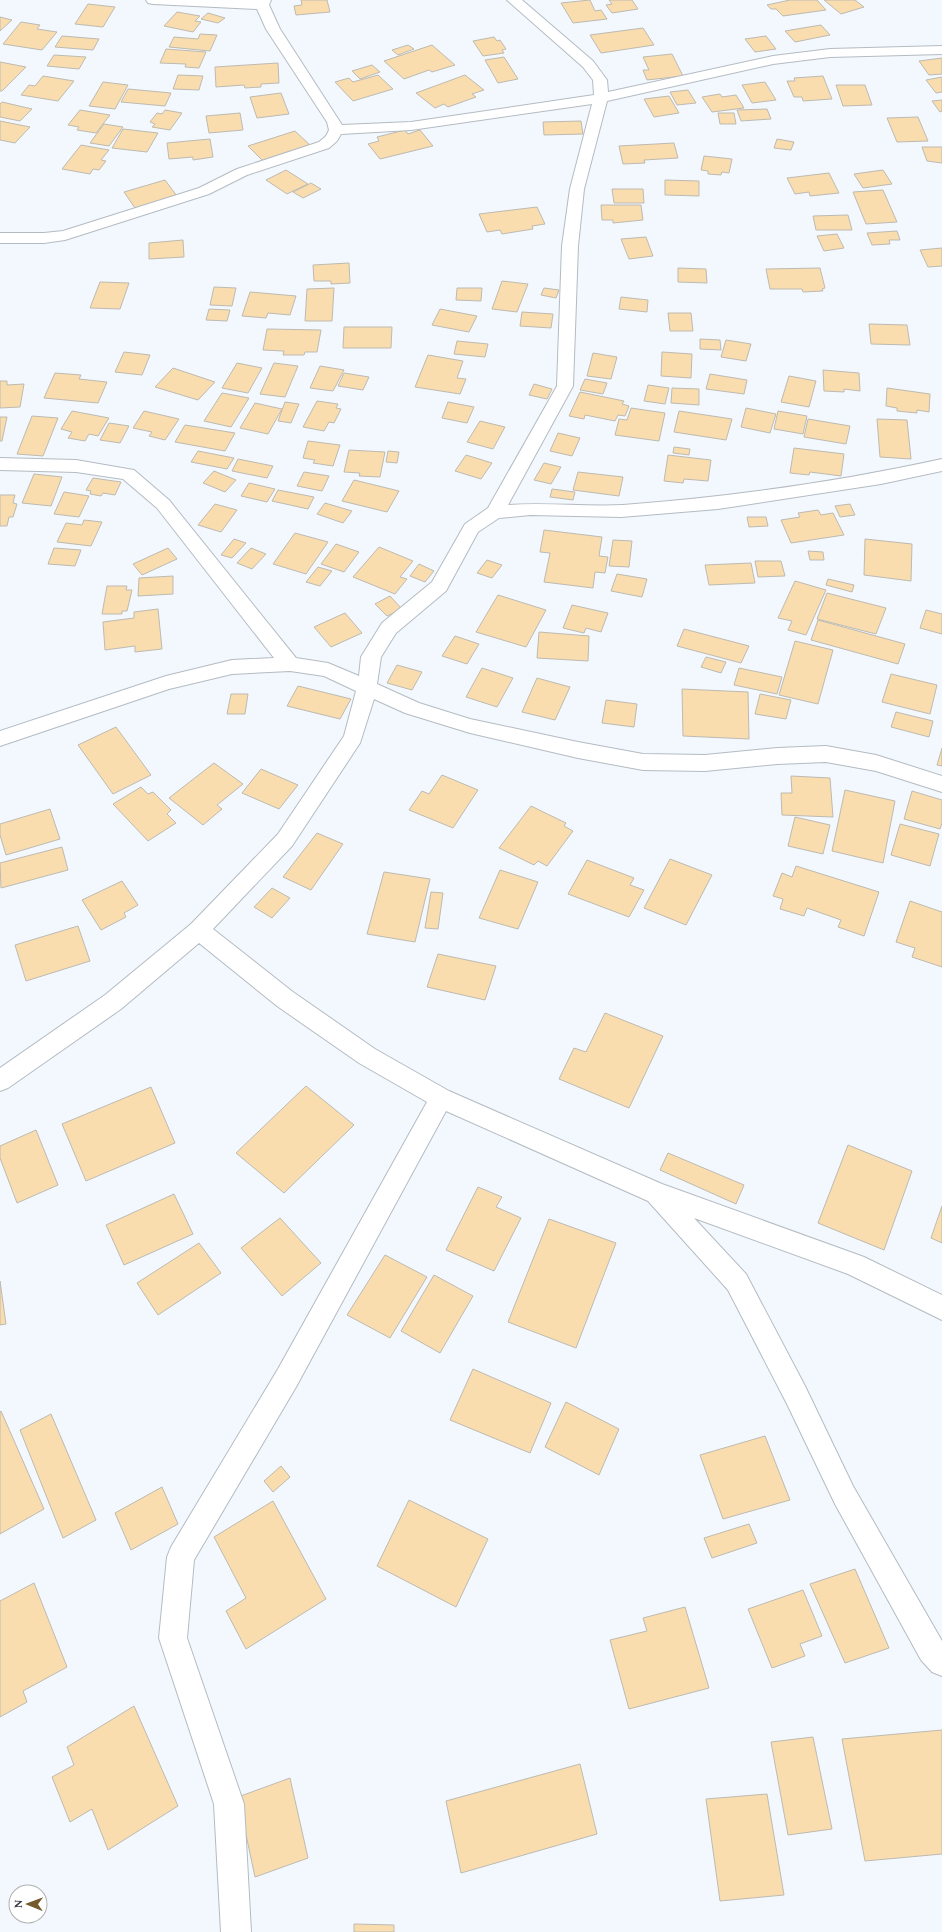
<svg xmlns="http://www.w3.org/2000/svg" width="942" height="1932" font-family="Spectral,serif">
<style>
.building{fill:#f9ddae;stroke:#bebab1}
.lines{fill:none;stroke-linecap:round;stroke-linejoin:round}
.street-casing{stroke:#b4bbc2;stroke-width:2}
.street{fill:#fff;fill-rule:evenodd}
</style>
<rect width="100%" height="100%" fill="#f2f8fe"/>
<g class="building">
<polygon points="301,0 327,0 330,12 296,15 294,6 302,5"/>
<polygon points="590,0 595,11 601,10 607,19 573,23 561,3"/>
<polygon points="609,0 632,0 638,9 612,13 606,5 612,4"/>
<polygon points="790,0 817,0 826,10 783,16 776,9 771,9 767,5"/>
<polygon points="824,0 855,0 864,7 841,14"/>
<polygon points="88,4 115,7 103,27 75,24"/>
<polygon points="177,12 200,16 195,21 201,22 193,32 164,26"/>
<polygon points="208,13 225,18 218,23 201,19"/>
<polygon points="0,17 12,20 0,31"/>
<polygon points="21,22 40,25 37,29 57,32 42,50 3,44"/>
<polygon points="821,25 830,35 795,42 785,31"/>
<polygon points="643,28 654,45 601,53 590,35"/>
<polygon points="200,34 217,35 210,51 169,47 174,37 198,39"/>
<polygon points="62,36 99,39 93,50 55,47"/>
<polygon points="766,36 776,49 755,52 745,39"/>
<polygon points="494,37 497,41 500,40 506,49 502,50 504,53 483,56 473,41"/>
<polygon points="408,45 414,49 398,55 392,50"/>
<polygon points="432,45 455,65 432,72 429,70 404,79 384,61"/>
<polygon points="166,49 206,52 199,68 185,67 186,64 160,63"/>
<polygon points="672,54 683,76 647,80 643,70 649,70 643,57"/>
<polygon points="54,55 86,57 79,69 47,66"/>
<polygon points="504,57 518,79 498,83 485,60"/>
<polygon points="942,58 942,74 929,75 919,61"/>
<polygon points="0,62 26,67 2,91 0,91"/>
<polygon points="278,63 279,83 261,84 261,87 245,88 244,85 216,87 215,67"/>
<polygon points="372,65 380,72 360,79 352,71"/>
<polygon points="178,75 203,76 199,90 173,89"/>
<polygon points="378,75 393,89 353,101 335,82 349,78 353,82"/>
<polygon points="465,75 484,90 472,94 476,97 448,107 444,104 435,108 416,93"/>
<polygon points="43,76 74,81 58,101 21,95 29,85 35,86"/>
<polygon points="823,76 832,99 803,101 802,97 794,97 787,81 795,81 794,78"/>
<polygon points="942,77 942,92 936,93 926,80"/>
<polygon points="103,82 128,85 115,109 89,106"/>
<polygon points="765,82 776,100 752,103 742,85"/>
<polygon points="836,85 865,85 872,105 843,106"/>
<polygon points="128,89 171,93 165,106 121,102"/>
<polygon points="688,90 696,103 677,105 670,92"/>
<polygon points="281,93 289,114 257,118 250,97"/>
<polygon points="720,94 722,97 736,95 744,108 712,112 702,97"/>
<polygon points="669,96 679,113 654,117 644,99"/>
<polygon points="942,100 942,111 940,112 932,101"/>
<polygon points="2,102 32,109 20,121 0,117 0,104"/>
<polygon points="767,109 771,119 741,121 737,110"/>
<polygon points="80,110 110,115 96,133 77,130 79,127 68,125"/>
<polygon points="165,110 182,113 170,130 152,127 155,124 150,122 157,113 162,114"/>
<polygon points="240,113 243,130 209,133 206,116"/>
<polygon points="718,113 734,113 736,124 720,124"/>
<polygon points="918,117 928,141 897,142 887,118"/>
<polygon points="0,121 30,127 15,143 0,140"/>
<polygon points="581,121 583,134 544,135 543,122"/>
<polygon points="104,124 123,127 109,146 90,143"/>
<polygon points="123,129 158,133 147,152 112,148"/>
<polygon points="405,130 408,134 420,130 433,146 380,159 368,144 379,141 377,137"/>
<polygon points="295,131 311,146 264,162 248,146"/>
<polygon points="210,139 213,157 193,160 193,157 169,159 167,143"/>
<polygon points="777,139 794,142 791,150 774,148"/>
<polygon points="674,143 678,158 644,160 645,163 623,164 619,146"/>
<polygon points="81,145 109,150 101,160 106,161 99,170 93,169 90,174 62,169"/>
<polygon points="922,147 942,147 942,163 927,161"/>
<polygon points="704,156 732,159 729,173 722,172 721,175 708,174 708,171 701,170"/>
<polygon points="286,170 308,184 287,194 266,180"/>
<polygon points="883,170 892,184 863,188 854,174"/>
<polygon points="829,173 839,193 810,196 809,192 795,194 787,178"/>
<polygon points="165,180 177,196 135,208 124,192"/>
<polygon points="665,180 699,181 699,196 665,195"/>
<polygon points="311,183 321,189 303,198 293,192"/>
<polygon points="612,189 643,189 644,203 614,203"/>
<polygon points="883,190 897,222 866,224 853,192"/>
<polygon points="601,205 641,205 643,220 613,223 613,220 602,220"/>
<polygon points="537,207 545,224 532,226 533,229 502,234 500,230 487,232 479,214"/>
<polygon points="848,215 852,230 816,230 813,216"/>
<polygon points="897,231 900,240 889,240 890,244 872,245 867,233"/>
<polygon points="837,234 844,248 824,251 817,236"/>
<polygon points="646,237 653,256 629,259 621,239"/>
<polygon points="183,240 184,257 149,259 149,243"/>
<polygon points="942,248 942,266 928,267 920,250"/>
<polygon points="349,263 350,283 331,284 331,281 314,281 313,265"/>
<polygon points="678,268 706,269 707,283 678,282"/>
<polygon points="820,268 825,288 822,289 823,291 803,292 802,289 770,289 766,269"/>
<polygon points="502,281 528,284 517,312 492,309"/>
<polygon points="100,282 129,283 120,309 90,308"/>
<polygon points="214,287 236,288 232,306 210,305"/>
<polygon points="334,288 332,321 305,321 307,289"/>
<polygon points="457,288 482,288 481,301 456,300"/>
<polygon points="544,288 559,290 556,298 541,295"/>
<polygon points="250,292 296,296 290,315 268,313 266,318 242,316"/>
<polygon points="621,297 648,300 647,312 619,309"/>
<polygon points="209,309 230,310 227,321 206,320"/>
<polygon points="440,309 477,316 469,332 432,325"/>
<polygon points="522,312 553,314 551,328 520,326"/>
<polygon points="668,313 691,313 693,331 670,331"/>
<polygon points="869,324 907,325 910,345 871,344"/>
<polygon points="344,327 392,327 391,348 343,348"/>
<polygon points="267,329 321,330 317,352 305,352 304,355 283,355 284,351 263,350"/>
<polygon points="700,339 720,340 721,350 700,349"/>
<polygon points="726,340 751,344 746,361 721,357"/>
<polygon points="457,341 488,344 485,357 454,354"/>
<polygon points="124,352 150,355 142,375 115,372"/>
<polygon points="662,352 692,354 691,378 661,376"/>
<polygon points="593,353 617,357 611,379 587,376"/>
<polygon points="428,355 463,361 457,378 466,379 460,394 415,387"/>
<polygon points="237,363 262,368 248,393 222,388"/>
<polygon points="274,363 298,366 285,397 260,394"/>
<polygon points="320,366 344,370 333,391 310,388"/>
<polygon points="173,368 215,382 198,400 155,387"/>
<polygon points="823,370 859,373 860,391 844,389 844,392 824,391"/>
<polygon points="55,373 81,375 79,379 107,382 98,403 44,398"/>
<polygon points="344,373 369,377 363,390 338,386"/>
<polygon points="710,374 747,380 744,394 706,389"/>
<polygon points="789,376 816,381 809,407 781,402"/>
<polygon points="585,379 607,383 603,394 580,390"/>
<polygon points="0,381 7,381 7,385 24,384 20,407 0,408"/>
<polygon points="534,384 552,389 547,399 529,395"/>
<polygon points="648,385 669,388 665,404 644,401"/>
<polygon points="672,388 699,389 699,405 671,403"/>
<polygon points="887,388 930,394 929,412 917,410 917,413 897,411 897,408 886,406"/>
<polygon points="580,392 624,401 622,404 629,406 625,416 618,415 615,421 585,415 584,419 569,416"/>
<polygon points="222,393 249,398 231,427 204,421"/>
<polygon points="317,401 338,404 336,408 341,409 334,423 329,422 324,431 303,427"/>
<polygon points="285,402 299,404 291,423 278,421"/>
<polygon points="448,402 474,407 467,423 442,418"/>
<polygon points="255,403 282,409 268,434 240,428"/>
<polygon points="631,408 665,413 659,441 615,435 619,419 627,420"/>
<polygon points="746,408 776,414 770,433 741,427"/>
<polygon points="72,411 109,418 98,436 89,434 85,441 68,438 72,432 61,429"/>
<polygon points="144,411 179,419 165,440 149,436 152,432 133,428"/>
<polygon points="679,411 732,419 726,440 674,432"/>
<polygon points="778,411 807,416 803,434 774,429"/>
<polygon points="32,416 58,418 43,456 17,454"/>
<polygon points="0,417 7,417 2,441 0,441"/>
<polygon points="808,419 850,426 846,444 804,437"/>
<polygon points="877,419 907,420 911,459 880,457"/>
<polygon points="480,421 505,427 493,449 467,442"/>
<polygon points="109,423 129,426 120,443 100,440"/>
<polygon points="185,425 235,433 225,451 175,442"/>
<polygon points="558,433 580,438 572,456 550,451"/>
<polygon points="308,441 340,445 333,466 313,463 315,460 303,458"/>
<polygon points="674,447 690,449 689,455 673,453"/>
<polygon points="794,448 844,454 841,476 810,472 809,475 790,473"/>
<polygon points="349,450 385,452 380,477 359,476 360,473 344,472"/>
<polygon points="198,451 234,458 227,469 191,462"/>
<polygon points="388,451 399,452 397,463 386,462"/>
<polygon points="466,455 492,463 481,479 455,471"/>
<polygon points="668,455 711,460 708,481 684,479 683,483 664,481"/>
<polygon points="238,459 273,466 267,478 232,471"/>
<polygon points="544,463 561,467 551,484 534,480"/>
<polygon points="214,471 236,480 225,492 203,483"/>
<polygon points="304,472 329,476 322,491 297,486"/>
<polygon points="578,472 623,477 619,496 573,490"/>
<polygon points="34,474 62,477 51,506 22,503"/>
<polygon points="93,478 121,482 115,495 103,493 101,496 90,494 91,491 86,490"/>
<polygon points="354,480 399,491 387,512 342,501"/>
<polygon points="249,483 275,489 267,502 241,496"/>
<polygon points="552,489 575,492 573,500 550,497"/>
<polygon points="278,490 314,497 308,509 272,501"/>
<polygon points="64,492 89,496 79,517 54,514"/>
<polygon points="0,495 15,495 13,503 17,504 13,517 9,517 7,526 0,526"/>
<polygon points="325,503 352,511 343,523 317,514"/>
<polygon points="215,504 237,510 221,532 198,525"/>
<polygon points="850,504 855,515 840,517 835,506"/>
<polygon points="818,510 821,515 833,513 844,535 791,543 781,520 800,517 798,513"/>
<polygon points="747,517 766,517 768,526 749,527"/>
<polygon points="84,520 102,522 91,546 57,542 66,523 82,525"/>
<polygon points="544,530 602,537 599,556 608,557 605,573 595,572 593,588 544,582 550,553 540,552"/>
<polygon points="295,533 328,542 306,574 273,564"/>
<polygon points="234,539 246,543 232,558 221,555"/>
<polygon points="865,539 912,544 911,581 864,575"/>
<polygon points="613,540 632,541 629,567 609,566"/>
<polygon points="336,544 359,552 344,572 321,564"/>
<polygon points="379,547 413,561 400,577 407,579 395,594 353,577"/>
<polygon points="54,548 81,550 75,566 48,564"/>
<polygon points="168,548 177,559 142,575 133,564"/>
<polygon points="251,548 266,554 252,569 237,563"/>
<polygon points="808,551 823,552 824,560 810,560"/>
<polygon points="487,560 502,565 492,578 477,573"/>
<polygon points="755,561 781,561 785,576 758,577"/>
<polygon points="751,563 755,583 709,585 705,565"/>
<polygon points="419,564 434,571 425,582 410,576"/>
<polygon points="318,567 332,571 320,586 306,582"/>
<polygon points="617,574 647,579 642,597 611,591"/>
<polygon points="173,576 173,594 138,596 139,578"/>
<polygon points="828,579 854,585 852,592 826,585"/>
<polygon points="795,581 826,590 806,635 788,630 792,621 778,618"/>
<polygon points="107,586 127,586 126,590 132,590 127,611 122,611 122,614 102,614"/>
<polygon points="827,593 886,608 876,634 817,619"/>
<polygon points="498,595 546,610 526,647 476,632"/>
<polygon points="390,596 402,609 387,616 375,604"/>
<polygon points="572,605 608,613 601,632 586,628 584,633 563,628"/>
<polygon points="158,609 162,649 135,652 135,646 105,650 103,622 134,618 134,612"/>
<polygon points="926,610 942,614 942,634 920,628"/>
<polygon points="345,613 362,633 331,647 314,627"/>
<polygon points="818,620 905,644 898,664 811,640"/>
<polygon points="684,629 749,646 741,663 677,646"/>
<polygon points="539,632 589,636 588,661 537,658"/>
<polygon points="455,636 479,644 467,664 442,656"/>
<polygon points="795,641 833,650 818,704 779,695"/>
<polygon points="706,657 726,662 721,673 701,667"/>
<polygon points="397,665 422,672 412,690 387,683"/>
<polygon points="482,668 513,678 497,707 466,697"/>
<polygon points="739,668 782,677 777,694 734,685"/>
<polygon points="891,674 937,685 930,714 882,702"/>
<polygon points="537,678 570,687 555,720 522,712"/>
<polygon points="298,686 351,699 340,719 287,706"/>
<polygon points="682,689 748,692 749,739 683,736"/>
<polygon points="231,694 248,694 245,714 227,714"/>
<polygon points="760,694 791,700 786,719 755,714"/>
<polygon points="606,700 637,704 634,727 602,723"/>
<polygon points="896,712 933,721 929,737 891,727"/>
<polygon points="116,727 151,775 113,794 78,745"/>
<polygon points="942,748 942,766 937,765"/>
<polygon points="214,763 243,784 217,805 222,809 203,825 169,798"/>
<polygon points="261,769 298,785 279,809 242,793"/>
<polygon points="442,775 478,790 453,828 409,810 422,791 429,794"/>
<polygon points="791,776 830,778 833,817 782,815 781,793 792,793"/>
<polygon points="141,787 148,794 153,792 171,810 167,814 176,823 148,841 113,804"/>
<polygon points="845,790 895,801 883,863 832,851"/>
<polygon points="912,791 942,800 942,823 940,829 904,819"/>
<polygon points="531,806 566,823 564,826 573,831 547,866 538,861 534,865 499,848"/>
<polygon points="50,809 60,839 6,855 0,835 0,824"/>
<polygon points="795,817 830,825 823,854 788,846"/>
<polygon points="900,824 939,834 930,866 891,855"/>
<polygon points="317,833 343,844 311,890 283,877"/>
<polygon points="62,847 68,870 1,888 0,863"/>
<polygon points="670,859 712,875 686,925 644,908"/>
<polygon points="587,860 634,878 630,885 644,890 629,917 568,894"/>
<polygon points="796,866 879,892 864,936 838,927 841,920 807,908 804,916 780,909 783,899 773,896 782,873 792,877"/>
<polygon points="500,870 538,882 518,929 479,918"/>
<polygon points="384,872 430,879 415,942 367,934"/>
<polygon points="122,881 138,905 124,913 126,917 101,930 82,900"/>
<polygon points="272,888 290,898 272,918 254,907"/>
<polygon points="431,892 443,893 438,929 425,928"/>
<polygon points="910,901 942,912 942,967 912,957 915,948 896,942"/>
<polygon points="78,926 90,961 26,981 15,945"/>
<polygon points="438,954 496,966 485,1000 427,987"/>
<polygon points="605,1013 663,1036 629,1108 559,1079 574,1048 586,1052"/>
<polygon points="306,1086 354,1125 284,1193 236,1153"/>
<polygon points="151,1087 175,1143 86,1181 62,1124"/>
<polygon points="36,1130 58,1185 17,1203 0,1158 0,1146"/>
<polygon points="848,1145 912,1171 884,1250 818,1223"/>
<polygon points="668,1153 744,1185 736,1204 660,1170"/>
<polygon points="478,1187 502,1197 496,1207 521,1218 494,1271 446,1250"/>
<polygon points="174,1194 193,1234 124,1265 106,1225"/>
<polygon points="942,1206 942,1243 931,1238"/>
<polygon points="280,1218 321,1263 282,1296 241,1248"/>
<polygon points="549,1219 616,1243 576,1348 508,1322"/>
<polygon points="199,1243 221,1273 158,1315 137,1283"/>
<polygon points="385,1255 427,1277 390,1338 347,1315"/>
<polygon points="434,1275 473,1296 440,1353 401,1331"/>
<polygon points="0,1281 6,1324 0,1325"/>
<polygon points="473,1369 551,1403 530,1453 450,1420"/>
<polygon points="566,1402 619,1429 599,1475 545,1447"/>
<polygon points="1,1411 44,1509 0,1534 0,1412"/>
<polygon points="51,1414 96,1520 63,1538 20,1430"/>
<polygon points="765,1436 790,1500 723,1519 700,1455"/>
<polygon points="281,1466 290,1477 273,1492 264,1481"/>
<polygon points="162,1487 178,1524 131,1550 115,1513"/>
<polygon points="409,1500 488,1539 456,1607 377,1566"/>
<polygon points="273,1501 326,1599 246,1649 226,1611 246,1598 214,1537"/>
<polygon points="749,1524 757,1543 712,1558 704,1538"/>
<polygon points="855,1569 889,1648 845,1663 810,1584"/>
<polygon points="34,1583 67,1667 23,1691 27,1702 0,1717 0,1601"/>
<polygon points="803,1590 822,1636 800,1644 805,1656 772,1668 748,1609"/>
<polygon points="685,1607 709,1688 629,1709 610,1640 647,1631 643,1618"/>
<polygon points="134,1706 178,1806 108,1850 92,1809 70,1822 52,1777 74,1765 67,1747"/>
<polygon points="942,1730 942,1854 865,1861 842,1739"/>
<polygon points="813,1737 832,1829 788,1835 771,1742"/>
<polygon points="580,1764 597,1834 461,1873 446,1801"/>
<polygon points="290,1778 308,1858 255,1877 238,1797"/>
<polygon points="767,1794 784,1895 720,1901 706,1799"/>
<polygon points="354,1924 394,1925 394,1932 354,1932"/>
</g>
<g class="lines">
<defs>
<path id="street" d="M146,0H271L269,5L280,29L342,125L411,122L594,95L593,80L583,67L507,0H522L593,61L607,80L608,92L773,56L830,49L942,46V54L830,57L773,64L607,101L584,189L578,246L573,386L508,505C546,502 585,507 623,505C730,497 837,482 942,459V471L881,484L718,509L621,517L530,515L499,518L478,532L446,591L396,633L381,657L377,684L419,703L470,719L578,742L643,754L705,755L777,748L826,746L876,755L942,776V792L876,771L826,762L777,764L705,771L643,770L578,758L470,733L405,713L374,699L360,743L292,846L213,929L293,992L375,1049L449,1091L662,1184L864,1257L942,1295V1320L848,1274L694,1218L746,1274L805,1386L853,1486L942,1641V1676L932,1672L921,1660L835,1504L787,1404L728,1290L648,1201L446,1111L296,1387L194,1560L187,1638L244,1804L251,1932H221L214,1804L159,1638L167,1557L171,1547L278,1369L427,1102L359,1063L277,1006L199,943L121,1009L8,1088L0,1091V1068L105,995L191,924L278,834L344,736L356,691L324,676L290,671L232,674L169,689L0,746V731L166,676L232,660L274,658L157,508L123,479L76,472L0,470V458L76,460L134,470L169,500L296,658L328,663L359,676L361,657L382,623L432,582L465,524L488,508L557,386L562,246L570,189L592,104L411,130L341,134L337,141L329,148L247,175L209,194L65,240L44,243H0V233H44L63,231L199,188L237,169L319,142L326,136L329,130L327,122L266,29L257,9L153,4L148,3Z"/>
</defs>
<use href="#street" class="street-casing"/>
<use href="#street" class="street"/>
</g>
<g transform="translate(28 1904) rotate(271)"><circle r="19" fill="#ffffff" stroke="#afb1b1"/>
<path d="M0-3L7 15L0 10L-7 15Z" fill="#745a2c"/>
<text y="-6" font-size="11" font-weight="bold" text-anchor="middle" fill="#383b3d">N</text>
</g>
</svg>
